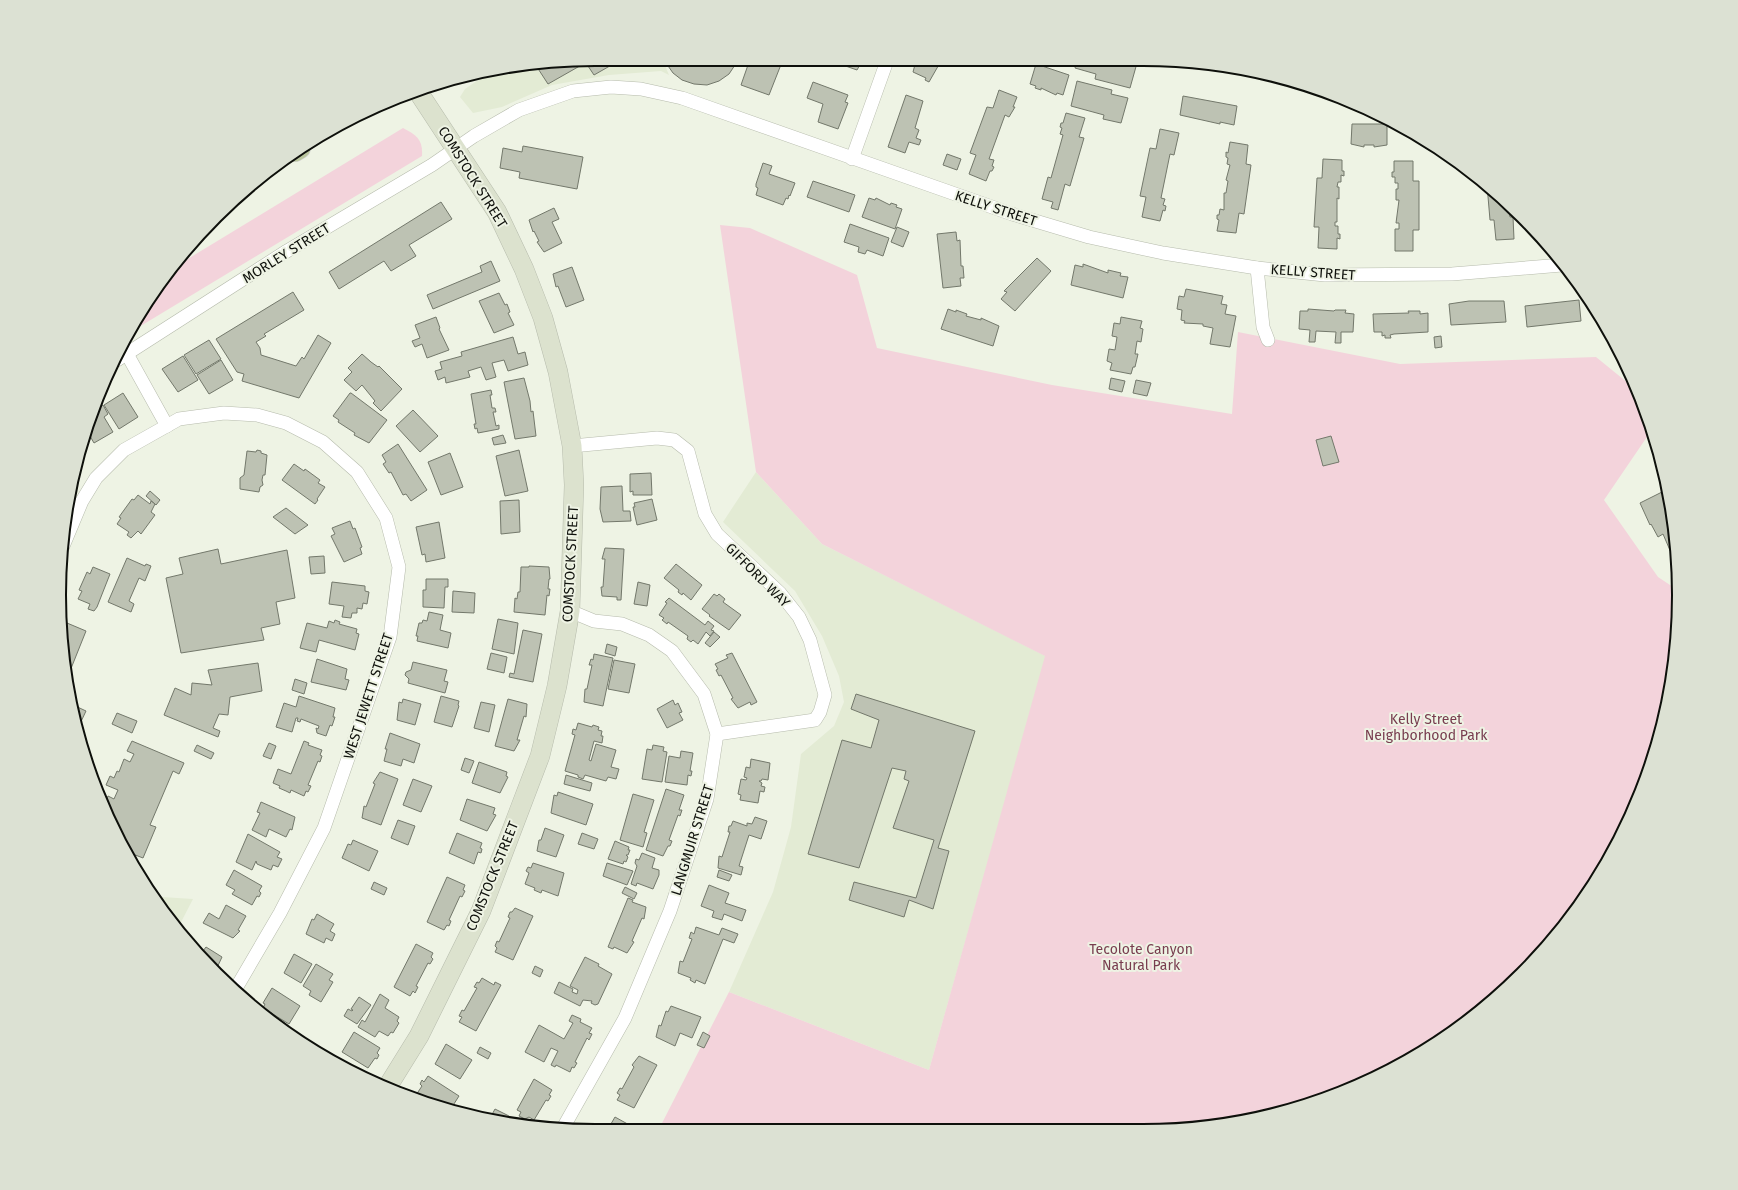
<svg xmlns="http://www.w3.org/2000/svg" width="1738" height="1190" font-family="'Fira Sans',sans-serif">
<style>
.built{fill:#e3ebd4}
.green{fill:#f3d3db}
.building{fill:#bdc2b3;stroke:#73786b}
.lines{fill:none;stroke-linecap:round;stroke-linejoin:round}
.street-casing{stroke:#b6bbac;stroke-width:14}
.secondary-casing{stroke:#b6bbac;stroke-width:20}
.primary-casing{stroke:#d4d4d3;stroke-width:22}
.street{stroke:#fff;stroke-width:13}
.secondary{stroke:#dce2ce;stroke-width:19}
.primary{stroke:#bac69d;stroke-width:21}
.labels{text-anchor:middle;stroke-width:4;stroke-linejoin:round;paint-order:stroke}
.street-label{font-size:14px;fill:#0e100b;stroke:#eef3e4}
.park-label{font-size:14px;fill:#783d4f;stroke:#eef3e4}
.rim{fill:none;stroke:#0e100b;stroke-width:2}
</style>
<rect width="100%" height="100%" fill="#eef3e4"/>
<g class="built">
<polygon points="664,63 669,75 661,71 609,75 552,85 502,107 473,113 460,97 465,89 490,72 525,64"/>
<polygon points="756,472 822,544 1046,656 929,1070 729,992 773,892 791,827 801,754 834,726 844,702 839,676 822,636 795,591 723,522"/>
<polygon points="154,894 162,897 193,899 179,926"/>
</g>
<g class="green">
<path d="M403,128C417,135 423,140 422,156L134,330L168,271Z"/>
<polygon points="720,225 750,228 857,275 877,348 1052,385 1232,414 1238,332 1400,364 1596,357 1639,392 1651,431 1604,500 1658,577 1679,591 1669,699 1638,800 1589,893 1522,974 1441,1041 1348,1090 1248,1121 1143,1131 658,1131 729,992 929,1070 1045,656 822,544 756,472"/>
</g>
<g class="building">
<polygon points="1077,59 1122,59 1137,63 1130,88 1095,79 1096,74 1075,68"/>
<polygon points="838,61 862,61 857,70 837,63"/>
<polygon points="916,61 941,61 929,82 925,80 926,78 913,72"/>
<polygon points="737,62 729,74 719,81 707,85 694,84 682,80 673,73 666,63"/>
<polygon points="749,62 782,62 769,95 741,85"/>
<polygon points="585,63 548,84 535,64"/>
<polygon points="586,63 615,63 594,75"/>
<polygon points="1036,64 1069,75 1063,95 1057,93 1056,95 1041,88 1041,90 1035,88 1036,86 1030,84"/>
<polygon points="1077,81 1112,90 1111,94 1128,98 1121,123 1103,119 1104,115 1071,106"/>
<polygon points="813,82 848,95 845,102 848,103 838,129 818,122 823,104 807,98"/>
<polygon points="999,90 1017,97 1013,107 1015,107 1009,117 1005,115 989,159 994,160 992,166 994,167 992,171 990,171 986,181 969,174 976,155 970,153 987,107 993,108"/>
<polygon points="906,95 923,101 915,128 919,130 916,138 921,140 919,145 909,142 905,153 888,147"/>
<polygon points="1183,96 1237,106 1234,125 1220,122 1220,124 1180,115"/>
<polygon points="1066,113 1085,118 1079,137 1084,138 1070,186 1065,184 1058,210 1051,208 1053,202 1042,199 1048,177 1051,178 1063,135 1060,134 1062,128 1060,127 1061,123 1063,123"/>
<polygon points="1352,124 1387,124 1387,145 1374,147 1374,145 1364,145 1364,147 1351,144"/>
<polygon points="1160,129 1179,133 1174,155 1170,154 1161,198 1165,199 1163,205 1166,206 1165,211 1163,210 1160,221 1142,217 1146,197 1140,196 1150,148 1156,149"/>
<polygon points="1230,142 1248,145 1246,164 1251,165 1244,214 1239,213 1236,233 1217,231 1219,220 1217,219 1217,215 1219,215 1220,209 1224,210 1224,193 1226,193 1228,181 1226,180 1230,165 1227,164 1228,158 1226,157 1226,152 1228,153"/>
<polygon points="523,146 583,157 577,189 519,178 520,172 500,168 503,148 522,152"/>
<polygon points="947,154 961,159 957,170 943,165"/>
<polygon points="1323,159 1342,160 1342,171 1344,171 1344,176 1341,175 1341,182 1338,182 1337,187 1339,187 1339,199 1337,198 1337,222 1335,222 1335,226 1338,226 1338,234 1340,234 1340,239 1337,238 1337,249 1318,248 1319,227 1314,227 1317,178 1322,178"/>
<polygon points="1394,161 1413,161 1413,181 1419,181 1419,230 1413,230 1413,251 1395,251 1395,229 1399,229 1399,223 1396,223 1399,200 1396,200 1396,189 1398,189 1398,183 1395,183 1395,177 1392,177 1392,172 1394,172"/>
<polygon points="763,163 772,166 769,174 795,183 790,196 789,195 788,199 786,198 783,205 756,195 758,188 756,187 756,184"/>
<polygon points="813,181 855,195 849,212 807,197"/>
<polygon points="1487,185 1511,206 1511,211 1509,211 1510,217 1513,217 1514,239 1496,240 1494,220 1490,220"/>
<polygon points="869,198 875,200 876,198 890,205 891,203 897,205 896,207 902,209 895,229 862,217"/>
<polygon points="441,202 452,219 409,245 416,256 391,271 384,261 339,289 329,272"/>
<polygon points="554,208 559,219 552,222 562,243 544,252 537,242 539,241 534,231 533,232 529,220"/>
<polygon points="850,224 889,238 883,256 867,250 865,254 858,252 859,247 844,242"/>
<polygon points="897,227 909,232 903,247 891,242"/>
<polygon points="956,232 957,241 960,240 961,266 963,266 964,278 960,278 961,286 943,288 937,234"/>
<polygon points="1037,258 1051,271 1015,311 1001,299 1007,292 1004,291"/>
<polygon points="491,261 500,281 433,309 427,295 482,272 480,266"/>
<polygon points="1083,264 1108,273 1108,270 1121,273 1120,276 1128,277 1123,298 1071,285 1075,265 1083,267"/>
<polygon points="572,267 584,300 566,307 558,286 556,287 553,274"/>
<polygon points="1186,289 1223,296 1221,304 1227,305 1225,314 1236,316 1230,347 1210,344 1213,328 1203,326 1203,324 1184,323 1185,321 1181,320 1182,310 1177,309 1179,296 1184,297"/>
<polygon points="293,292 304,310 264,334 266,336 256,342 260,348 261,355 296,366 302,357 304,359 318,335 331,343 299,398 242,381 244,374 237,372 216,339"/>
<polygon points="499,293 505,305 507,304 510,312 508,313 514,325 494,333 479,301"/>
<polygon points="1579,300 1581,321 1527,327 1525,306"/>
<polygon points="1469,301 1504,301 1506,322 1451,325 1449,304"/>
<polygon points="948,309 956,312 956,310 967,314 966,316 981,320 981,318 999,326 993,346 941,329"/>
<polygon points="1308,309 1334,311 1335,310 1346,310 1345,313 1354,314 1353,332 1341,332 1341,343 1335,343 1336,332 1316,331 1315,342 1309,342 1310,330 1299,329 1300,311 1308,311"/>
<polygon points="1408,311 1420,311 1420,314 1428,313 1428,332 1394,334 1390,335 1391,338 1385,338 1385,335 1382,336 1382,332 1374,332 1373,314 1409,313"/>
<polygon points="436,317 440,328 439,329 449,350 427,358 422,344 415,347 412,341 420,338 415,325"/>
<polygon points="1121,317 1142,321 1140,328 1143,329 1141,342 1137,341 1135,354 1138,354 1135,367 1133,367 1131,374 1110,370 1112,363 1107,361 1109,349 1115,350 1117,337 1112,336 1114,323 1120,324"/>
<polygon points="1441,336 1442,347 1435,348 1434,337"/>
<polygon points="513,337 518,354 525,352 528,365 508,371 504,360 492,363 496,377 486,380 481,367 468,371 470,377 446,383 445,377 438,380 435,371 442,369 440,362 462,356 461,352"/>
<polygon points="209,340 221,359 196,374 184,355"/>
<polygon points="362,354 371,362 378,367 379,366 402,389 381,411 373,403 375,401 362,385 356,391 344,380 352,372 348,368"/>
<polygon points="183,356 198,380 178,392 162,369"/>
<polygon points="221,360 233,380 209,394 197,375"/>
<polygon points="524,378 530,401 531,412 533,411 536,436 515,439 504,382"/>
<polygon points="1111,378 1125,381 1122,392 1109,389"/>
<polygon points="1136,380 1151,383 1147,396 1133,393"/>
<polygon points="491,390 492,395 490,395 492,408 495,408 496,412 493,412 496,426 499,425 499,429 478,433 477,428 475,429 474,424 476,424 471,394"/>
<polygon points="123,393 138,417 119,429 104,405"/>
<polygon points="350,393 351,393 387,420 369,443 354,435 355,433 338,422 339,420 333,416"/>
<polygon points="103,405 108,414 104,417 113,432 94,443 87,431 93,411"/>
<polygon points="413,410 438,436 420,452 396,426"/>
<polygon points="503,435 506,443 494,445 492,438"/>
<polygon points="1331,436 1339,462 1323,466 1316,440"/>
<polygon points="398,444 427,490 411,501 406,494 403,495 391,472 389,473 383,464 386,462 382,455"/>
<polygon points="257,450 261,451 261,453 267,455 265,475 263,475 262,480 263,485 260,487 259,492 240,489 240,478 244,475 247,451 256,452"/>
<polygon points="519,450 528,491 505,496 496,456"/>
<polygon points="450,453 463,487 441,495 428,462"/>
<polygon points="294,464 304,471 305,469 320,480 318,483 325,487 317,499 318,500 315,504 282,480"/>
<polygon points="651,473 652,495 633,495 633,491 630,492 630,474"/>
<polygon points="622,486 623,511 630,511 631,521 603,522 600,509 601,487"/>
<polygon points="1666,490 1669,496 1670,505 1666,507 1669,513 1671,512 1675,557 1674,554 1672,555 1663,534 1658,537 1651,524 1650,525 1640,503"/>
<polygon points="150,491 160,500 156,505 146,496"/>
<polygon points="138,495 150,504 151,501 155,504 151,512 155,515 141,534 138,531 131,538 127,535 129,532 117,524 121,518 119,517 132,499 134,500"/>
<polygon points="652,499 657,520 637,525 633,507 635,507 634,503"/>
<polygon points="519,500 520,532 501,534 500,501"/>
<polygon points="286,508 308,525 295,534 273,517"/>
<polygon points="350,521 353,529 355,528 362,547 360,548 362,554 344,562 331,536 335,534 332,528"/>
<polygon points="439,522 445,558 426,562 425,554 422,555 416,527"/>
<polygon points="605,548 624,549 621,600 617,600 617,597 602,596 601,587 603,587 605,559 602,559"/>
<polygon points="218,549 221,564 287,550 295,598 276,602 280,624 261,628 264,640 181,653 166,578 183,574 179,558"/>
<polygon points="324,556 325,573 311,574 309,557"/>
<polygon points="127,558 145,566 146,564 151,566 145,581 139,578 129,601 134,604 131,612 108,602"/>
<polygon points="676,564 702,585 691,600 683,593 682,595 678,592 679,590 664,578"/>
<polygon points="529,566 549,567 550,579 549,579 548,589 550,589 549,596 547,595 545,615 514,612 515,598 517,599 518,592 520,592 521,567 529,567"/>
<polygon points="93,567 110,574 97,607 94,611 88,609 90,604 78,599 82,591 79,590 87,572 90,574"/>
<polygon points="426,579 448,579 448,587 445,587 444,608 423,607 423,590 426,590"/>
<polygon points="332,582 365,586 365,591 369,592 367,604 363,603 362,609 357,608 357,613 352,613 351,618 342,617 344,606 329,604"/>
<polygon points="638,582 650,585 647,606 634,604"/>
<polygon points="453,591 475,593 474,613 452,612"/>
<polygon points="714,594 717,596 719,594 725,599 723,602 741,615 729,630 709,616 710,615 702,609"/>
<polygon points="669,598 705,625 708,621 714,626 711,630 714,631 710,636 706,632 698,644 693,640 691,642 687,639 688,636 668,622 667,624 662,620 664,618 659,615 667,603 665,602"/>
<polygon points="429,612 443,615 440,630 451,633 448,648 417,641 418,636 416,636 419,623 422,623 423,620 427,621"/>
<polygon points="498,619 518,623 514,654 492,649"/>
<polygon points="335,620 340,622 339,624 357,629 356,633 359,634 355,650 319,640 316,652 300,648 307,623 327,628 329,621 334,623"/>
<polygon points="67,623 86,631 68,676 65,629"/>
<polygon points="523,630 542,634 533,682 509,677 510,673 514,674"/>
<polygon points="714,632 720,637 710,647 705,643"/>
<polygon points="607,644 617,647 615,656 605,653"/>
<polygon points="491,653 507,657 504,673 487,669"/>
<polygon points="732,653 757,702 751,705 750,702 738,708 731,699 733,698 721,675 719,676 716,670 718,669 715,664 728,658 726,655"/>
<polygon points="594,654 613,658 603,706 584,702 585,689 587,689 592,665 589,665 591,659 593,660"/>
<polygon points="317,659 347,669 345,679 349,680 346,690 311,682"/>
<polygon points="614,660 635,664 629,693 608,689"/>
<polygon points="413,662 447,670 444,681 448,682 445,693 408,683 409,679 405,675 406,672 411,670"/>
<polygon points="258,663 262,691 230,697 228,715 219,714 213,728 220,731 218,737 164,715 175,688 191,695 192,683 212,685 208,670"/>
<polygon points="295,679 307,683 304,694 292,690"/>
<polygon points="856,694 975,731 938,848 949,851 933,909 909,900 904,917 849,900 854,882 916,898 934,840 893,828 909,781 904,779 906,771 892,768 859,868 808,854 842,740 871,748 879,720 851,709"/>
<polygon points="299,696 335,708 333,717 335,717 332,726 330,725 326,736 317,733 316,728 318,729 319,726 301,719 300,722 297,721 298,718 296,718 292,732 276,727 284,703 296,707"/>
<polygon points="441,696 459,701 458,705 459,706 452,727 434,722"/>
<polygon points="403,699 421,704 415,725 397,720 399,702 402,703"/>
<polygon points="508,699 527,704 526,717 524,716 517,740 520,740 514,751 495,746"/>
<polygon points="673,700 675,705 678,703 682,712 679,713 683,720 667,728 657,709"/>
<polygon points="481,702 495,705 489,732 474,728"/>
<polygon points="71,704 86,711 77,730"/>
<polygon points="117,713 137,721 132,733 112,724"/>
<polygon points="578,723 592,727 593,725 599,727 598,730 602,731 601,736 603,736 602,743 594,741 589,760 591,761 596,744 616,750 611,767 619,769 616,779 608,777 606,781 585,775 583,779 578,777 578,775 565,771 575,735 572,734 573,729 576,730"/>
<polygon points="390,733 420,744 414,763 403,759 401,766 384,761 387,749 385,749"/>
<polygon points="132,741 184,763 179,774 173,771 150,825 156,827 143,858 125,851 108,813 110,809 104,805 108,796 114,799 118,790 106,785 110,776 114,778 117,771 119,772 124,759 130,762 134,754 127,751"/>
<polygon points="304,741 309,743 308,745 322,750 320,755 322,756 320,762 318,761 308,785 311,786 308,792 306,791 304,796 291,790 290,793 286,791 279,788 280,786 273,783 278,769 291,774"/>
<polygon points="269,743 276,746 271,759 263,756"/>
<polygon points="197,745 214,753 211,759 194,751"/>
<polygon points="653,745 664,747 663,751 667,752 662,782 642,779 647,749 652,750"/>
<polygon points="681,751 693,753 690,771 692,771 691,776 688,775 687,785 665,782 669,756 680,758"/>
<polygon points="465,758 474,761 469,773 461,770"/>
<polygon points="751,759 770,763 768,780 762,779 761,781 759,781 762,783 761,786 765,787 764,792 760,791 758,803 740,800 741,795 738,794 741,779 746,780 747,778 744,777 746,767 750,768"/>
<polygon points="479,762 507,772 506,776 508,777 500,793 472,783"/>
<polygon points="380,772 398,779 381,825 362,818 364,806 366,807 375,784 373,783"/>
<polygon points="566,775 592,783 590,791 564,784"/>
<polygon points="413,779 432,786 421,812 403,805"/>
<polygon points="666,789 684,795 679,810 682,810 680,816 678,815 669,840 672,841 670,846 668,846 663,856 646,850"/>
<polygon points="558,792 593,804 586,825 551,813 554,795 557,796"/>
<polygon points="633,794 654,800 644,832 647,833 643,847 620,840"/>
<polygon points="467,799 495,808 493,814 496,815 487,831 460,820"/>
<polygon points="261,802 295,817 292,830 290,829 286,837 269,829 266,837 252,830 260,813 257,812"/>
<polygon points="755,817 767,821 761,839 749,835 739,866 743,867 741,875 718,868 719,856 722,857 730,832 728,832 729,826 731,826 733,821 747,826 747,823 752,824"/>
<polygon points="398,820 415,826 408,845 391,838"/>
<polygon points="545,828 564,835 556,857 537,851 539,840 541,840"/>
<polygon points="457,833 482,843 480,848 482,849 481,853 478,852 474,864 449,853"/>
<polygon points="582,833 598,839 594,849 578,844"/>
<polygon points="248,834 280,852 277,857 282,859 278,867 273,865 271,870 257,864 256,861 252,870 236,862"/>
<polygon points="353,840 378,851 369,871 342,858 348,844 351,845"/>
<polygon points="615,841 629,847 628,850 630,850 628,855 626,855 628,857 626,862 624,861 623,864 608,859"/>
<polygon points="642,853 655,858 652,868 659,870 659,875 653,889 637,883 636,886 631,884 637,866 635,863 636,859 639,860"/>
<polygon points="533,863 564,873 558,896 542,890 541,893 534,890 535,888 525,884 529,873 526,871 528,867 531,868"/>
<polygon points="607,863 633,871 627,885 603,876"/>
<polygon points="234,870 262,886 259,891 261,893 259,897 257,896 252,905 232,894 235,890 226,885"/>
<polygon points="719,870 732,875 729,881 717,877"/>
<polygon points="447,877 465,885 463,890 465,891 462,897 460,896 449,920 451,921 449,926 447,925 444,930 427,922"/>
<polygon points="374,882 387,888 384,895 371,889"/>
<polygon points="709,885 729,893 725,903 746,910 742,921 724,914 722,920 712,917 714,911 701,906"/>
<polygon points="625,887 637,893 634,899 622,893"/>
<polygon points="628,898 633,900 632,902 646,907 644,919 642,918 632,941 634,942 627,953 614,947 613,949 608,947"/>
<polygon points="226,905 246,916 238,930 240,931 233,938 203,923 209,913 219,919"/>
<polygon points="515,908 533,916 513,960 495,952 497,948 495,946 497,941 499,942 510,918 508,917 510,912 512,912"/>
<polygon points="317,914 334,924 330,931 335,934 332,941 326,938 324,943 306,934 312,919 314,920"/>
<polygon points="696,927 719,935 722,928 738,934 734,943 723,939 705,984 696,980 695,983 690,980 691,978 678,973 680,961 683,962 692,939 689,938 691,932 694,934"/>
<polygon points="416,944 433,953 431,957 433,959 430,964 428,963 416,986 418,987 415,993 413,991 410,996 394,987"/>
<polygon points="206,947 222,957 215,972 199,952 201,950 203,951"/>
<polygon points="294,954 312,964 301,983 284,973"/>
<polygon points="585,957 599,964 598,966 612,974 598,1004 595,1005 591,1003 592,1001 583,1000 580,1006 554,993 559,982 573,989 572,992 577,994 578,990 570,986"/>
<polygon points="316,964 333,974 329,980 333,982 321,1002 309,995 311,991 303,986"/>
<polygon points="535,966 543,970 540,977 532,973"/>
<polygon points="482,978 494,985 495,982 501,985 476,1031 459,1022 462,1017 459,1016 462,1010 464,1011 477,988 474,987 477,982 479,983"/>
<polygon points="272,988 300,1006 289,1024 263,1008 265,1004 263,1003"/>
<polygon points="380,994 389,1000 385,1008 399,1017 397,1021 399,1023 393,1033 391,1032 388,1036 379,1031 375,1037 358,1027 362,1020 365,1022"/>
<polygon points="359,997 371,1005 357,1024 344,1016 348,1009 352,1011 353,1010 351,1009"/>
<polygon points="671,1006 701,1017 692,1038 680,1033 675,1046 656,1037 659,1025 661,1026 666,1011 668,1012"/>
<polygon points="572,1015 581,1019 580,1022 592,1028 589,1033 592,1034 589,1040 587,1038 575,1062 577,1063 574,1068 572,1067 570,1072 556,1065 555,1067 551,1065 558,1051 551,1048 544,1062 525,1052 539,1025 564,1039 573,1023 569,1021"/>
<polygon points="354,1032 380,1048 377,1053 379,1055 377,1059 375,1058 368,1068 342,1052"/>
<polygon points="703,1032 710,1036 704,1048 697,1045"/>
<polygon points="446,1044 472,1060 460,1079 435,1064"/>
<polygon points="480,1047 491,1053 488,1059 477,1053"/>
<polygon points="639,1056 657,1065 634,1108 617,1100 620,1095 617,1093 620,1088 622,1089 634,1067 632,1065"/>
<polygon points="428,1076 459,1096 452,1107 416,1095 422,1086 420,1084 422,1080 424,1082"/>
<polygon points="534,1079 552,1090 549,1095 551,1096 548,1101 546,1100 534,1120 529,1117 525,1119 519,1116 521,1112 517,1110"/>
<polygon points="495,1109 509,1116 508,1118 514,1121 513,1123 489,1120"/>
<polygon points="615,1117 633,1127 630,1131 604,1131 606,1128 608,1129"/>
</g>
<g class="lines">
<defs>
<g id="street">
<polyline points="852,159 887,61"/>
<polyline points="1257,268 1263,327 1268,340"/>
<polyline points="127,354 167,426"/>
<polyline points="117,360 287,251 432,165 474,136 519,110 573,91 611,87 641,89 682,98 1012,214 1089,237 1163,253 1257,268 1325,275 1452,274 1562,265"/>
<polyline points="572,446 657,438 674,440 688,451 705,514 717,534 780,593 799,617 810,640 825,695 820,712 815,720 717,734"/>
<polyline points="61,551 82,501 96,478 124,450 179,419 224,413 257,415 286,423 323,442 357,472 386,518 399,567 390,637 324,828 280,913 235,990"/>
<polyline points="563,1128 625,1018 670,911 707,799 717,734 704,694 672,651 649,635 622,624 594,621 570,611"/>
</g>
<polyline id="secondary" points="388,1086 419,1036 481,911 540,756 557,686 570,611 574,485 572,446 558,372 543,318 524,269 497,212 417,90"/>
<polyline id="primary" points="295,151 300,148"/>
</defs>
<use href="#street" class="street-casing"/>
<use href="#secondary" class="secondary-casing"/>
<use href="#primary" class="primary-casing"/>
<use href="#street" class="street"/>
<use href="#secondary" class="secondary"/>
<use href="#primary" class="primary"/>
</g>
<g class="labels">
<g class="street-label">
<text transform="translate(473 177) rotate(58)" y="5">COMSTOCK STREET</text>
<text transform="translate(996 208) rotate(18)" y="5">KELLY STREET</text>
<text transform="translate(286 253) rotate(-32)" y="5">MORLEY STREET</text>
<text transform="translate(1313 272) rotate(4)" y="5">KELLY STREET</text>
<text transform="translate(570 564) rotate(-87)" y="5">COMSTOCK STREET</text>
<text transform="translate(758 575) rotate(45)" y="5">GIFFORD WAY</text>
<text transform="translate(368 696) rotate(-72)" y="5">WEST JEWETT STREET</text>
<text transform="translate(692 840) rotate(-73)" y="5">LANGMUIR STREET</text>
<text transform="translate(492 876) rotate(-68)" y="5">COMSTOCK STREET</text>
</g>
<g class="park-label">
<text x="1426" y="724">Kelly Street<tspan x="1426" dy="16">Neighborhood Park</tspan></text>
<text x="1141" y="954">Tecolote Canyon<tspan x="1141" dy="16">Natural Park</tspan></text>
</g>
</g>
<path d="M0 0H1738V1190H0ZM595 66H1143A529 529 0 0 1 1672 595V595A529 529 0 0 1 1143 1124H595A529 529 0 0 1 66 595V595A529 529 0 0 1 595 66Z" fill="#dce1d3" fill-rule="evenodd"/>
<path class="rim" d="M595 66H1143A529 529 0 0 1 1672 595V595A529 529 0 0 1 1143 1124H595A529 529 0 0 1 66 595V595A529 529 0 0 1 595 66Z"/>
</svg>
